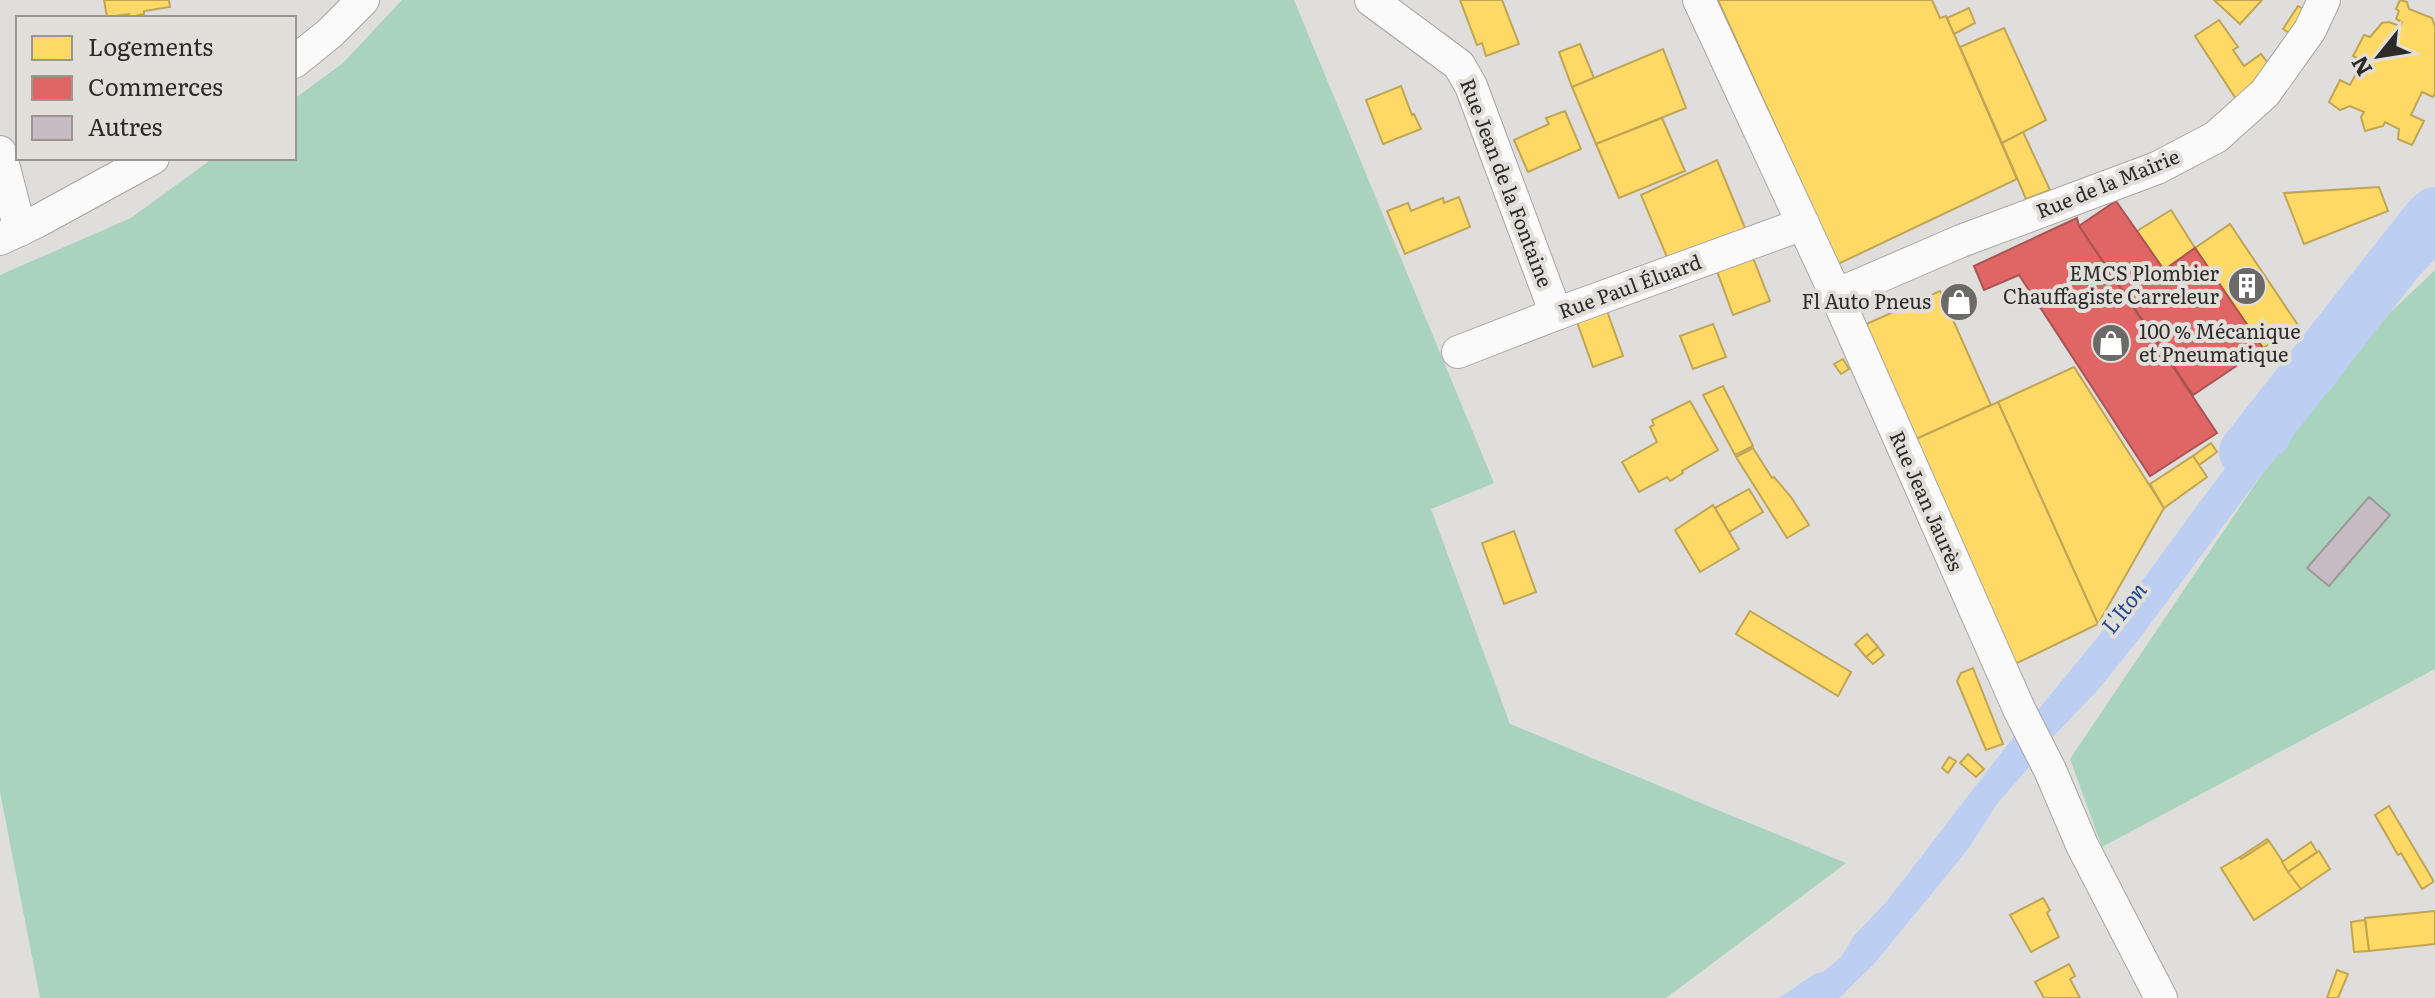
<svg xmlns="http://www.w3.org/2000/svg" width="2435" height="998" font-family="Literata,serif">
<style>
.green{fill:#aad3be}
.water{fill:#bccff2}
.homes{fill:#ffd966;stroke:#c0a554;stroke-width:2}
.shops{fill:#e06666;stroke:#aa5454;stroke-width:2}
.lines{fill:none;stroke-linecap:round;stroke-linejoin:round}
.river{stroke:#bccff2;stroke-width:54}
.building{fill:#c8bcc4;stroke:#9c9a99;stroke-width:2}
.minor-casing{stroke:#a7a5a3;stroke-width:34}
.minor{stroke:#fafafa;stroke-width:32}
.labels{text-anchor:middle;stroke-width:8;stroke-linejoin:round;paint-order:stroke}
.street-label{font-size:20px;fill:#2c2b29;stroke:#e2deda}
.poi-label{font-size:20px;fill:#2c2b29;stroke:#e2deda;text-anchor:end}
.water-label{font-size:22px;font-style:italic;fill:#20468d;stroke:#e2deda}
</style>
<rect width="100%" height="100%" fill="#e0dedc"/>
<g class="green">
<polygon points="402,0 1294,0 1494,483 1431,509 1510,724 1846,863 1666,998 40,998 0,792 0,275 131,218 213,158 294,158 294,99 343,63"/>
<polygon points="2435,270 2435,669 2102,847 2070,759 2336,364"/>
</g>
<g class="water">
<path d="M2435,205V259L2395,301L2329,392L2318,394L2286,428L2292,436L2286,450L2273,459L2143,634L2097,691L2042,748L2028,722C2069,672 2111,622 2150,570C2199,504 2244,436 2305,382Z"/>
<polygon points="2015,735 2031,765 1996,805 1969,848 1874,964 1839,998 1779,998 1814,974 1823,972 1841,957 1854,936 1887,901"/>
</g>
<g class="homes">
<polygon points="104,0 169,0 170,7 144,11 144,14 130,17 129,14 107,17"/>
<polygon points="1460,0 1502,0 1519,44 1486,56 1482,43 1477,45"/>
<polygon points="1718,0 1932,0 1940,18 1946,16 1954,34 2017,179 1838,264"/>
<polygon points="2214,0 2262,0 2240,24"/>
<polygon points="2400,0 2407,2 2409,9 2432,18 2435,27 2435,93 2433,97 2422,92 2411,115 2424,121 2412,145 2398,139 2399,129 2385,122 2383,126 2365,131 2361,117 2364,112 2350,106 2340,110 2329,102 2340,80 2350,85 2363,61 2353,56 2364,35 2370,37 2382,23 2389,22 2400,26 2402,22 2396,19 2399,11 2396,9"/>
<polygon points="2298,6 2307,11 2292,35 2283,29"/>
<polygon points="1969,8 1975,23 1954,34 1947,18"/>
<polygon points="2219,20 2238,47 2233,50 2244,66 2261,54 2270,66 2238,102 2195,36"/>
<polygon points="2004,28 2046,120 2002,143 1960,47"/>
<polygon points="1580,44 1594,78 1572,87 1559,52"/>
<polygon points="1663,49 1686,108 1596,144 1572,87"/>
<polygon points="1401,86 1412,115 1414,114 1421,129 1383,144 1366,100"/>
<polygon points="1565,111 1581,149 1528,172 1514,140 1549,124 1546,118"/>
<polygon points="1662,118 1685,171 1619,198 1596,144"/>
<polygon points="2023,132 2050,190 2026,199 2002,143"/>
<polygon points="1717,160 1750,240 1672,269 1641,195"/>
<polygon points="2379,187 2388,211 2304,244 2284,193"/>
<polygon points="1459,197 1470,227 1405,254 1387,211 1408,203 1411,211 1443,198 1444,203"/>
<polygon points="2171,210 2195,248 2164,270 2137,231"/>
<polygon points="2230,224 2298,325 2263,348 2195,248"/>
<polygon points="1753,258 1770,301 1733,315 1717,271"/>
<polygon points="1940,291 1991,405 1916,439 1862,326"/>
<polygon points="1607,311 1623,356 1593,367 1577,322"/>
<polygon points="1713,324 1726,357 1693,369 1680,336"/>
<polygon points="1843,359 1849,369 1841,374 1834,364"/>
<polygon points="2074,367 2164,508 2098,624 1998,402"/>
<polygon points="1723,386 1753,446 1735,455 1703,395"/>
<polygon points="1690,401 1718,450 1682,471 1683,473 1670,481 1667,477 1639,492 1622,462 1657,442 1650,427 1654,425 1652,420"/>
<polygon points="1998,402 2098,624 2015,664 1916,439"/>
<polygon points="2211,443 2217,452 2199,465 2193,456"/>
<polygon points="1753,448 1772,478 1774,477 1791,497 1809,525 1787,538 1736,457"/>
<polygon points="2193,456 2207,477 2164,508 2150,484"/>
<polygon points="1749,489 1763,512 1729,532 1715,508"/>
<polygon points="1713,505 1739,549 1700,572 1675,530"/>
<polygon points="1514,531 1536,592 1504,604 1482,543"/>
<polygon points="1750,611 1851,672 1838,696 1736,634"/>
<polygon points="1867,634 1878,647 1866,657 1855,644"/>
<polygon points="1878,647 1884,655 1873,664 1866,657"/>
<polygon points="1973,668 2003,744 1986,750 1957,681 1961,673"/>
<polygon points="1968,754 1984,769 1976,777 1960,763"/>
<polygon points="1949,757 1956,761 1948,773 1942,768"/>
<polygon points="2389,806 2433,880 2433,882 2422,889 2401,853 2398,855 2375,815"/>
<polygon points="2267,839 2269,841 2241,859 2240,857"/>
<polygon points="2269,841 2301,889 2254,920 2221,868 2240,857 2241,859"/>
<polygon points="2311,842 2317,852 2288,872 2282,862"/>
<polygon points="2319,851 2330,869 2301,889 2288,872"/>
<polygon points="2043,898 2050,910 2047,913 2059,937 2031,952 2010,915"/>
<polygon points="2435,911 2435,944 2369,951 2365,918"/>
<polygon points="2365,920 2369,951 2354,952 2351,922"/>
<polygon points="2069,964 2075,976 2070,979 2080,998 2044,998 2035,982"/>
<polygon points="2337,970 2348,974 2338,998 2327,998"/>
</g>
<g class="shops">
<polygon points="2116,201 2164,270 2195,248 2263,348 2193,395 2079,226"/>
<polygon points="2077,218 2079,226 2217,433 2150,476 2019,275 1984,290 1974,266"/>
</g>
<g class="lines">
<polyline class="river" points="2246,452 2427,222 2435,214"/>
</g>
<polygon class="building" points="2369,497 2390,515 2329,586 2307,568"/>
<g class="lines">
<defs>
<g id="minor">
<polyline points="1371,0 1459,65 1471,86 1556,314"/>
<polyline points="1699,0 1836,295 2019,709 2050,770 2082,845 2161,998"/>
<polyline points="294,62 330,33 363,0"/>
<polyline points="0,152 20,230"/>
<polyline points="0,239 36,222 153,158"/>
<polyline points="1836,295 1961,241 2157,168 2216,137 2265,93 2310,30 2324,0"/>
<polyline points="1458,352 1556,314 1803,224"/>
</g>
</defs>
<use href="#minor" class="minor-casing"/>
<use href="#minor" class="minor"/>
</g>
<defs>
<symbol id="building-disc" viewBox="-11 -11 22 22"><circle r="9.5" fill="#6b6a68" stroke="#e2deda"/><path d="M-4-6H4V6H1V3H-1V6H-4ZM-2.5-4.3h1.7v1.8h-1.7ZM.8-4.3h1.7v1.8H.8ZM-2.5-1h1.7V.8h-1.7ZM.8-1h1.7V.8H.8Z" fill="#fff"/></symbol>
<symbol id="shop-disc" viewBox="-11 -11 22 22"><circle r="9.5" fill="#6b6a68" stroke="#e2deda"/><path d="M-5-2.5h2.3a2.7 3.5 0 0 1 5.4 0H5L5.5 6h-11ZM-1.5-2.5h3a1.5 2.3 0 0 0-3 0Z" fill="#fff"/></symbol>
</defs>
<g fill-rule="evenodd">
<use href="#building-disc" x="2225" y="264" width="44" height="44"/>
<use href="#shop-disc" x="1937" y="280" width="44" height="44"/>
<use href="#shop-disc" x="2089" y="321" width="44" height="44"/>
</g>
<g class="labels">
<g class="street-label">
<text transform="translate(1506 183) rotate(69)" y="7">Rue Jean de la Fontaine</text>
<text transform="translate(2108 184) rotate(-22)" y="7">Rue de la Mairie</text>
<text transform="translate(1630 287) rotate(-20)" y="7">Rue Paul Éluard</text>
<text transform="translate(1926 501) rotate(66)" y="7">Rue Jean Jaurès</text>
</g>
<g class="poi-label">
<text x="2219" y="281">EMCS Plombier<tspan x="2219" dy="23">Chauffagiste Carreleur</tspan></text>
<text x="1931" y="309">Fl Auto Pneus</text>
<text x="2139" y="339" text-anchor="start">100 % Mécanique<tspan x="2139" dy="23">et Pneumatique</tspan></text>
</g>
<g class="water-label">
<text transform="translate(2124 608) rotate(-52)" y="8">L'Iton</text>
</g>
</g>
<rect x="16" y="16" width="280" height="144" fill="#e2deda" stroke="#999693" stroke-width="2"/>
<rect x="32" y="36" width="40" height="24" fill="#ffd966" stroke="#999693" stroke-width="2"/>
<text x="88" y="56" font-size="24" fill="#2c2b29">Logements</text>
<rect x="32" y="76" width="40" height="24" fill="#e06666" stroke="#999693" stroke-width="2"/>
<text x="88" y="96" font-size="24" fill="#2c2b29">Commerces</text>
<rect x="32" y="116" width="40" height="24" fill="#c8bcc4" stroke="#999693" stroke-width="2"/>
<text x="88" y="136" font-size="24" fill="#2c2b29">Autres</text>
<g transform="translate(2379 56) rotate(240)" stroke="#e2deda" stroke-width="6" paint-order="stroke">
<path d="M0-6L14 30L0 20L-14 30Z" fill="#2c2b29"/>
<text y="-12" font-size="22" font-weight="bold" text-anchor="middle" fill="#2c2b29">N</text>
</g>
</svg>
